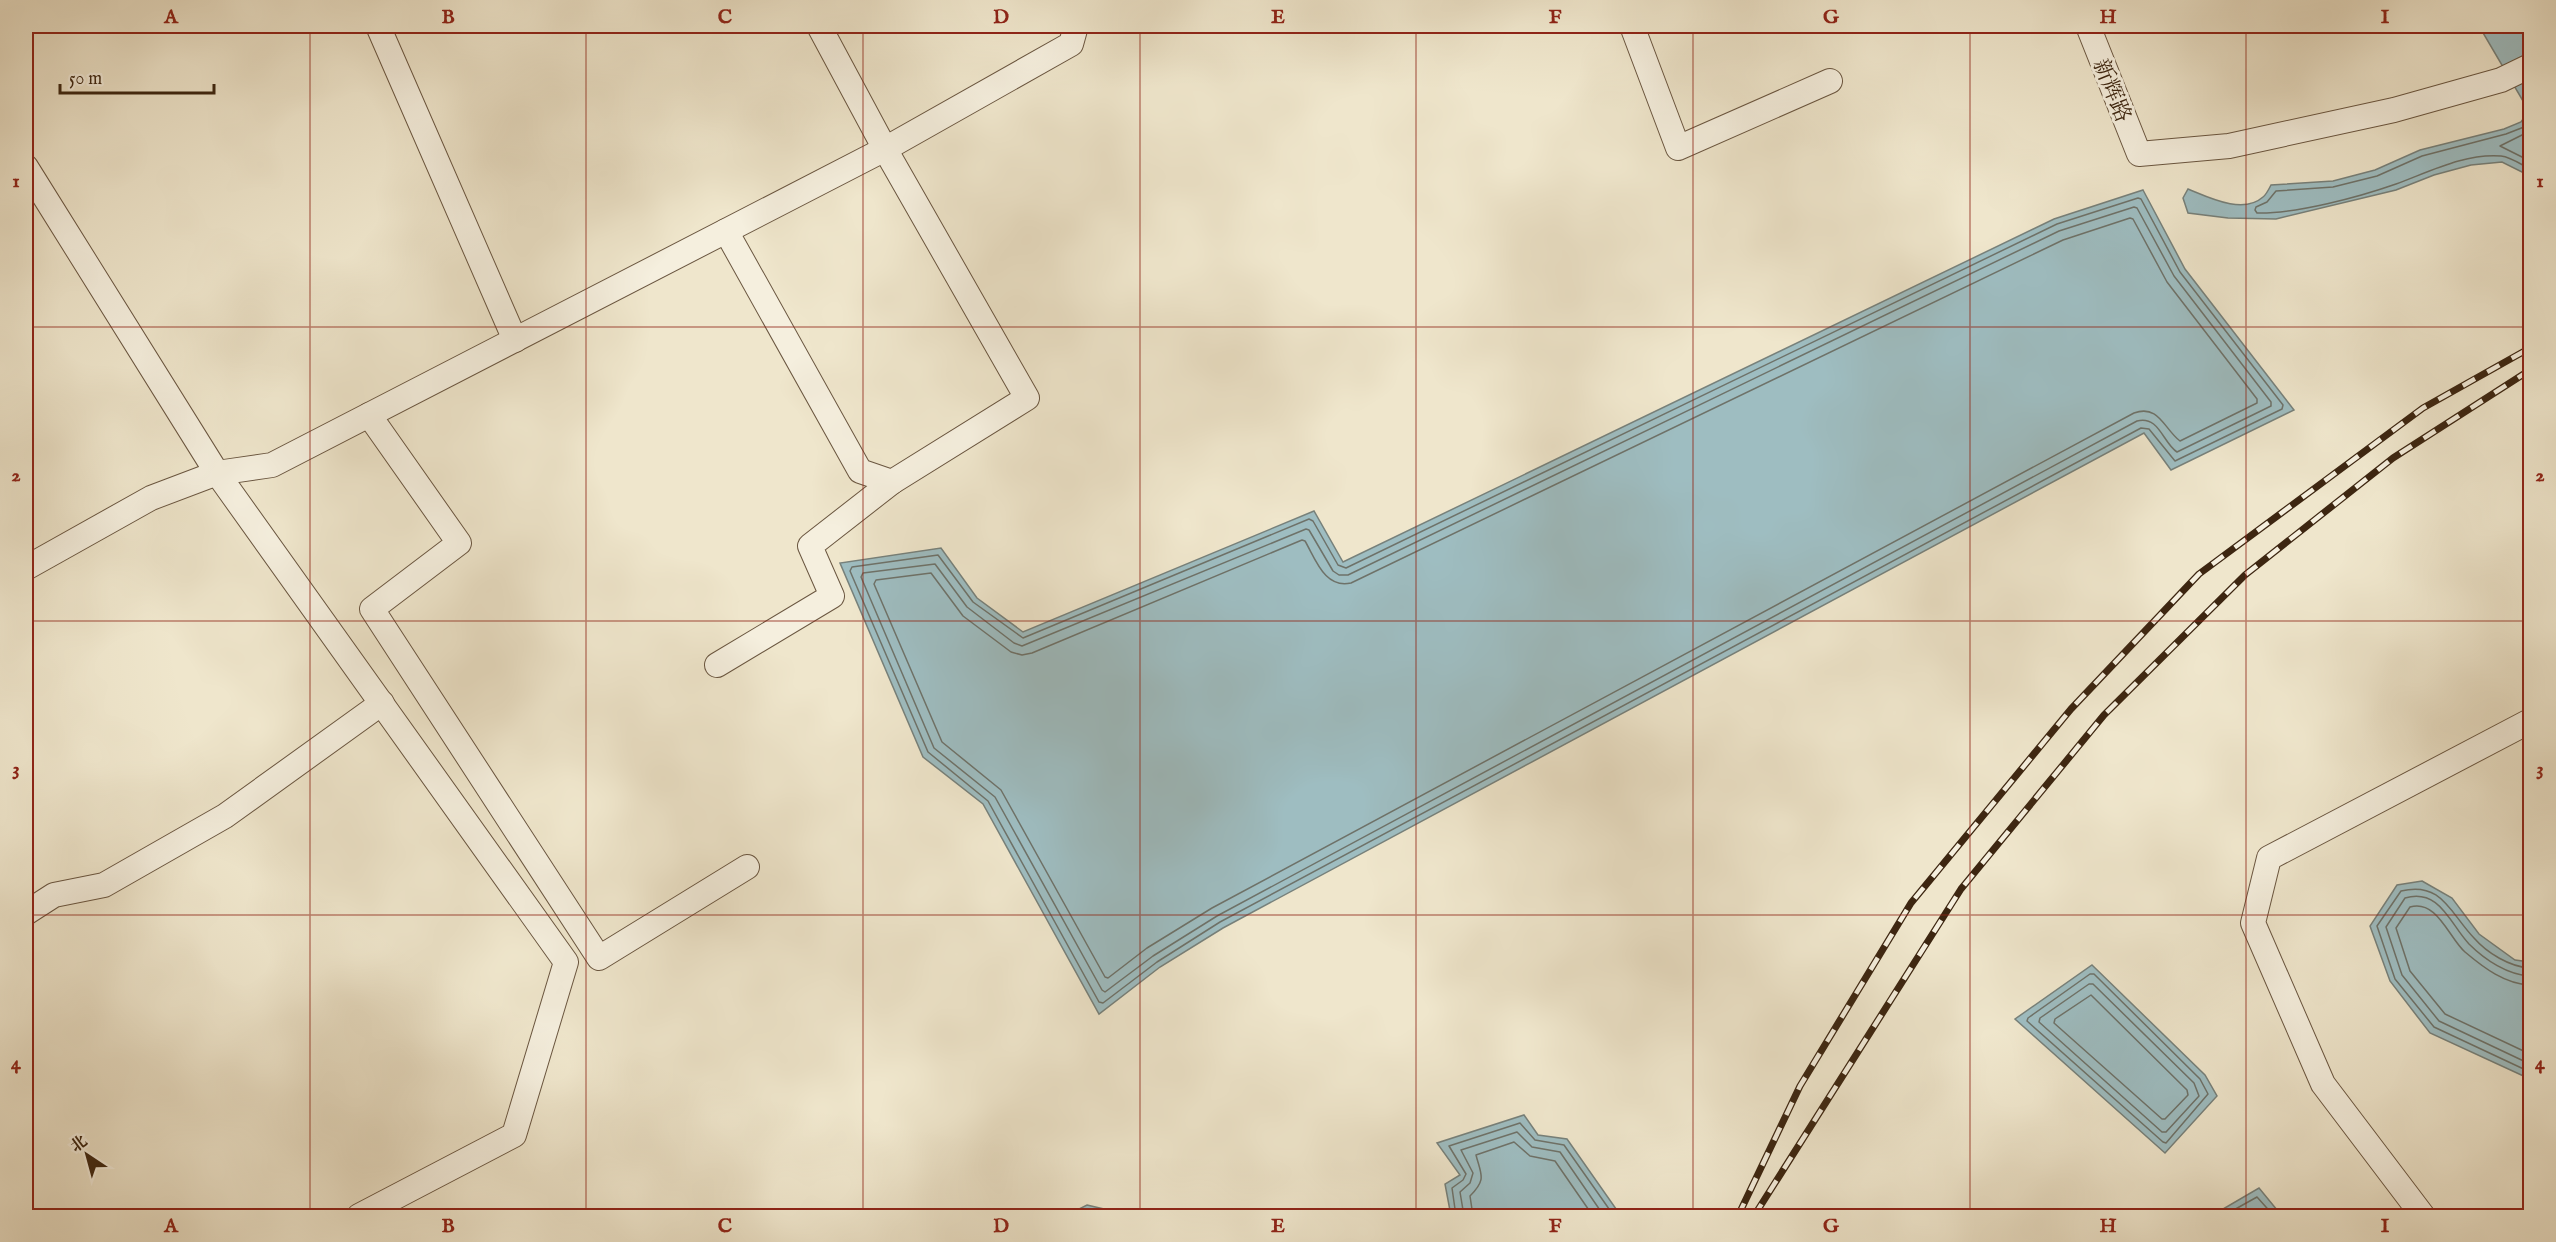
<svg xmlns="http://www.w3.org/2000/svg" width="2556" height="1242" font-family="'IM FELL English','Noto Serif SC',serif">
<style>
.water{fill:#9ebdc1;stroke:#77817b;stroke-width:1.5}
.lines{fill:none;stroke-linecap:round;stroke-linejoin:round}
.shore{stroke:#6e7269;stroke-width:1.5}
.minor-casing{stroke:#6a5640;stroke-width:26}
.minor{stroke:#f5efde;stroke-width:24}
.rail-casing{stroke:#3d2611;stroke-width:7}
.rail{stroke:#f5efde;stroke-width:4.5;stroke-dasharray:14;stroke-linecap:butt}
.grid{fill:none;stroke:#8f2418;stroke-width:1.5;stroke-opacity:0.55}
.labels{text-anchor:middle;stroke-width:6;stroke-linejoin:round;paint-order:stroke}
.street-label{font-size:22px;fill:#3d2611;stroke:#f5efde}
.neatline{fill:none;stroke:#8f2418;stroke-width:2}
.grid-label{font-size:20px;text-anchor:middle;font-weight:bold;fill:#8f2418}
</style>
<rect width="100%" height="100%" fill="#efe6cc"/>
<filter id="stains"><feTurbulence type="fractalNoise" baseFrequency=".00333" numOctaves="4"/><feColorMatrix values="0 0 0 0 .2 0 0 0 0 .09 0 0 0 0 .02 0 0 0 .5 -.17"/></filter>
<radialGradient id="worn" r=".72"><stop offset=".6" stop-color="#630" stop-opacity="0"/><stop offset="1" stop-color="#630" stop-opacity=".3"/></radialGradient>
<g class="water">
<path d="M2479,26H2530V176L2502,162L2471,165L2434,175L2396,190L2276,219L2228,218L2188,213L2183,198L2188,189C2208,197 2243,215 2263,197C2266,195 2269,189 2271,185L2333,181L2375,170L2420,150L2504,129L2521,122L2526,115V106Z"/>
<polygon points="2143,190 2185,269 2294,410 2171,470 2144,433 1223,928 1160,967 1099,1014 983,804 923,757 840,563 941,548 977,598 1023,632 1314,511 1343,562 2054,219"/>
<polygon points="2422,881 2452,898 2479,934 2515,960 2530,962 2530,1079 2430,1033 2390,981 2370,926 2397,885"/>
<polygon points="2092,965 2205,1075 2217,1096 2165,1153 2015,1019"/>
<polygon points="1524,1115 1538,1135 1567,1139 1621,1216 1451,1216 1445,1184 1460,1175 1437,1143"/>
<polygon points="2259,1188 2282,1216 2211,1216"/>
<polygon points="1087,1205 1108,1210 1112,1216 1065,1216"/>
</g>
<g class="lines">
<g class="shore">
<path d="M2530,119L2524,127L2506,134L2422,156L2377,176L2333,187L2276,191L2267,202L2256,207L2255,210L2257,213C2296,214 2359,197 2396,184C2429,172 2465,153 2501,156C2511,157 2522,165 2530,169"/>
<polyline points="2530,131 2500,146 2530,161"/>
<polygon points="2138,198 2141,199 2180,272 2283,405 2282,409 2175,461 2149,429 2141,428 1220,922 1157,962 1103,1003 1099,1002 988,801 928,752 850,571 852,567 938,555 973,602 1023,638 1309,519 1313,521 1338,565 1346,568 2057,224"/>
<path d="M2134,207L2137,208L2174,276L2271,402V406L2177,452C2163,443 2159,415 2137,421L1217,916L1153,956L1105,992L1102,990L995,797L934,748L861,577L863,573L935,564L967,607L1014,643L1022,646L1306,529L1309,530L1333,571L1339,575H1348L2059,231Z"/>
<path d="M2130,218L2133,219L2167,282L2257,399V403L2180,441C2164,429 2159,404 2134,413L1212,908L1147,948L1108,978L1105,977L1001,790L942,742L874,584L876,580L931,573L963,616L1011,652L1022,655L1032,653L1302,540L1305,541C1316,560 1325,589 1351,583L2063,240Z"/>
<path d="M2530,968C2510,967 2487,953 2474,938C2450,913 2442,881 2401,891L2377,926L2395,979L2434,1027L2530,1072"/>
<polygon points="2090,974 2094,974 2200,1079 2208,1094 2166,1143 2163,1142 2027,1021 2028,1018"/>
<path d="M2530,976C2508,975 2485,960 2469,944C2450,924 2440,888 2405,898L2386,927L2402,975L2439,1021L2530,1064"/>
<polygon points="2089,984 2093,984 2194,1083 2199,1096 2166,1132 2162,1132 2039,1022 2040,1018"/>
<path d="M2530,985C2505,984 2484,968 2465,952C2449,938 2437,899 2410,907L2396,928L2410,971L2445,1014L2530,1054"/>
<polygon points="2091,995 2187,1090 2188,1095 2165,1119 2162,1119 2054,1023 2055,1019"/>
<polyline points="1456,1216 1452,1188 1463,1180 1466,1174 1449,1146 1520,1123 1535,1140 1564,1145 1614,1216"/>
<polyline points="1464,1216 1460,1192 1470,1183 1473,1173 1461,1150 1517,1132 1532,1147 1560,1152 1604,1216"/>
<path d="M1473,1216L1470,1196C1487,1179 1481,1175 1476,1155L1514,1142L1530,1156L1555,1161L1593,1216"/>
<polyline points="2223,1216 2257,1197 2274,1216"/>
</g>
<defs>
<g id="minor">
<polyline points="378,26 515,340"/>
<polyline points="1632,26 1678,148 1830,81"/>
<polyline points="2088,26 2139,154 2229,146 2394,110 2501,80 2530,66"/>
<polyline points="26,167 217,473 566,962 514,1135 359,1216"/>
<polyline points="726,231 860,471 892,482"/>
<polyline points="369,415 459,543 372,609 599,958 747,867"/>
<polyline points="26,568 151,498 217,473 272,465 885,149 1071,44 1076,26"/>
<polyline points="717,665 832,596 810,546 892,482 1027,398 885,149 819,26"/>
<polyline points="26,913 54,895 104,885 225,816 382,703"/>
<polyline points="2423,1216 2323,1084 2253,923 2269,858 2530,721"/>
</g>
</defs>
<use href="#minor" class="minor-casing"/>
<use href="#minor" class="minor"/>
<defs>
<g id="rail">
<polyline points="1738,1216 1800,1086 1911,903 2071,709 2199,574 2423,408 2530,348"/>
<polyline points="1754,1216 1961,889 2104,715 2245,575 2393,458 2530,370"/>
</g>
</defs>
<use href="#rail" class="rail-casing"/>
<use href="#rail" class="rail"/>
</g>
<path class="grid" d="M310,26V1216M586,26V1216M863,26V1216M1140,26V1216M1416,26V1216M1693,26V1216M1970,26V1216M2246,26V1216M26,327H2530M26,621H2530M26,915H2530"/>
<g class="labels">
<g class="street-label">
<text transform="translate(2113 90) rotate(68)" y="8">新辉路</text>
</g>
</g>
<rect width="2556" height="1242" fill="none" stroke="#efe6cc" stroke-width="66"/>
<g transform="translate(87 1155) rotate(324)" stroke="#f5efde" stroke-width="4.5" paint-order="stroke">
<path d="M0-4.5L10 22L0 15L-10 22Z" fill="#3d2611"/>
<text y="-9" font-size="16" font-weight="bold" text-anchor="middle" fill="#3d2611">北</text>
</g>
<path d="M60 84v9h154v-9" fill="none" stroke="#3d2611" stroke-width="3"/>
<text x="69" y="84" font-size="18" fill="#3d2611" stroke="#f5efde" stroke-width="4.5" paint-order="stroke">50 m</text>
<rect x="33" y="33" width="2490" height="1176" class="neatline"/>
<g class="grid-label">
<text x="171" y="23">A</text>
<text x="448" y="23">B</text>
<text x="725" y="23">C</text>
<text x="1001" y="23">D</text>
<text x="1278" y="23">E</text>
<text x="1555" y="23">F</text>
<text x="1831" y="23">G</text>
<text x="2108" y="23">H</text>
<text x="2385" y="23">I</text>
<text x="16" y="187">1</text>
<text x="2540" y="187">1</text>
<text x="16" y="481">2</text>
<text x="2540" y="481">2</text>
<text x="16" y="775">3</text>
<text x="2540" y="775">3</text>
<text x="16" y="1069">4</text>
<text x="2540" y="1069">4</text>
<text x="171" y="1232">A</text>
<text x="448" y="1232">B</text>
<text x="725" y="1232">C</text>
<text x="1001" y="1232">D</text>
<text x="1278" y="1232">E</text>
<text x="1555" y="1232">F</text>
<text x="1831" y="1232">G</text>
<text x="2108" y="1232">H</text>
<text x="2385" y="1232">I</text>
</g>
<rect width="100%" height="100%" filter="url(#stains)"/>
<rect width="100%" height="100%" fill="url(#worn)"/>
</svg>
